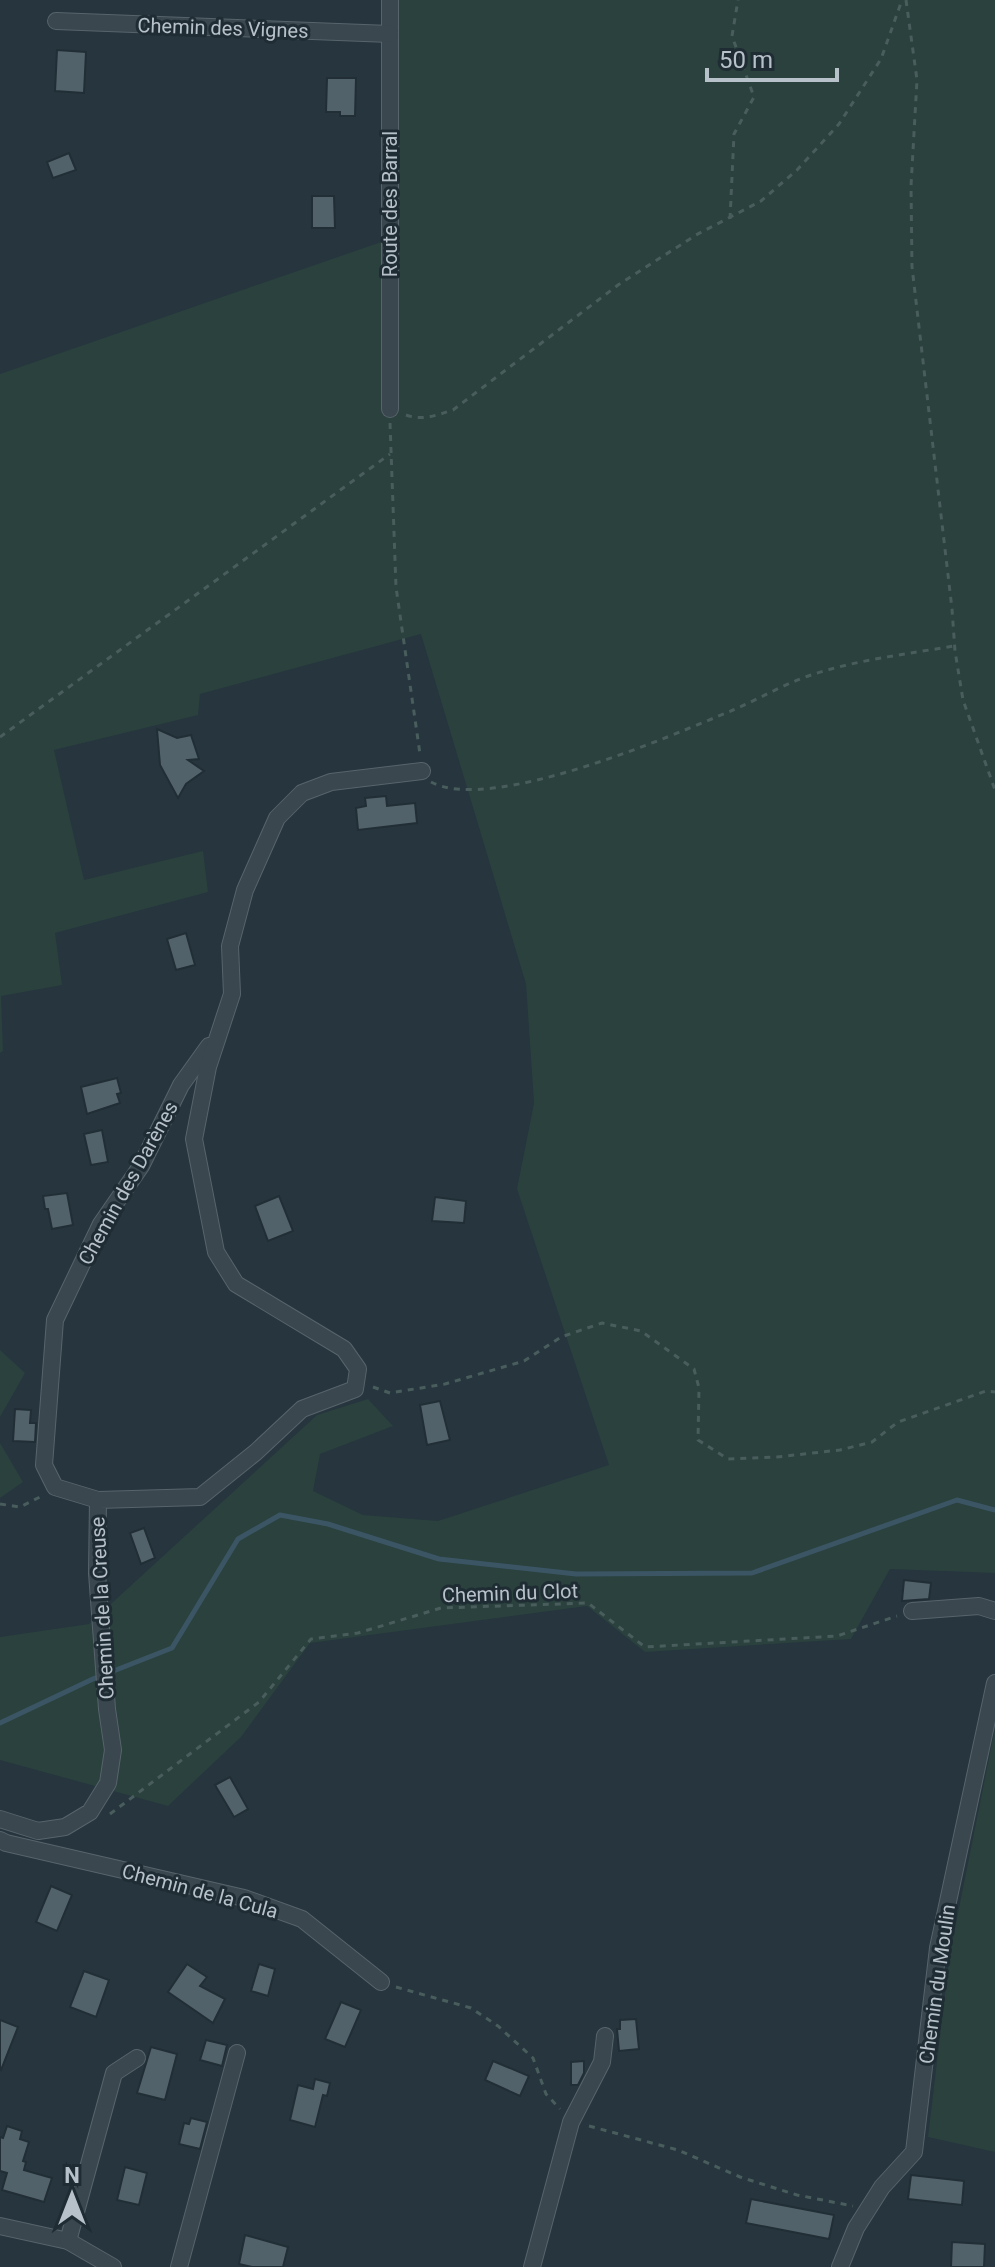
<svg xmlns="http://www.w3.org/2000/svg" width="995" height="2267" font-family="Roboto,sans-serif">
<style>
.green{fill:#2a413e}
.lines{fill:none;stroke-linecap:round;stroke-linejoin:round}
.stream{stroke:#3b5564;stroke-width:5}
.building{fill:#52626b;stroke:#212e35;stroke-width:2}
.street-casing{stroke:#58646c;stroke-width:18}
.path{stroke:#495d5c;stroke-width:3;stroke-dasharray:6 6;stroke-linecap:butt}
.street{stroke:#3a474e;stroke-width:16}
.labels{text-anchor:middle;stroke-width:6;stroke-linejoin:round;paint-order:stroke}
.street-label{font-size:20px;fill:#b7c1c9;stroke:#1f2c33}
</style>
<rect width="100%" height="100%" fill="#27353e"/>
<g class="green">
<polygon points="396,0 995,0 995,1573 890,1569 851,1639 645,1652 587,1606 310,1643 241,1737 168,1806 0,1760 0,1637 89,1624 317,1415 368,1399 393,1426 320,1454 313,1491 363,1515 438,1521 609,1465 517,1189 534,1103 526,984 421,634 200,694 198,715 54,750 84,880 203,851 208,892 55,933 62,985 1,996 3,1051 0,1053 0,374 387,240"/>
<polygon points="0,1350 25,1373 0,1417"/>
<polygon points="0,1443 23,1482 0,1498"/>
<polygon points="995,1728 995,2152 928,2137 950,1953"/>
</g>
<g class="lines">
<g class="stream">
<polyline points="116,1670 172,1648 238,1539 280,1515 328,1524 439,1559 576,1574 752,1573 957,1500 995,1510"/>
<polyline points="0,1723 95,1678"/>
</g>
</g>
<g class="building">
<polygon points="57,50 86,52 84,93 55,91"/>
<polygon points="327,78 356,78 355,116 340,116 340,112 326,112"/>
<polygon points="69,153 76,170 53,178 47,162"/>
<polygon points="312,196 334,196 335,228 312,228"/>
<polygon points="157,729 177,738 191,735 199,759 188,760 204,771 186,784 178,798 160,765"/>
<polygon points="386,796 387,806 415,803 417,823 358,830 356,808 366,806 365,798"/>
<polygon points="186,933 195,965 176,970 167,939"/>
<polygon points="117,1078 121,1093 117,1094 120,1103 87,1114 81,1087"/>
<polygon points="102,1130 108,1162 91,1165 84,1134"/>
<polygon points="67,1193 73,1225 52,1229 48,1209 45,1209 43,1196"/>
<polygon points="279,1196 293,1231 268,1241 255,1206"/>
<polygon points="435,1197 466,1201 464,1223 432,1221"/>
<polygon points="440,1401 450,1440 427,1445 420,1405"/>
<polygon points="15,1409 31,1410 30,1423 36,1423 35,1442 13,1441"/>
<polygon points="144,1528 155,1558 141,1564 130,1533"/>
<polygon points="904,1580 931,1583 929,1599 902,1601"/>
<polygon points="230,1777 248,1809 234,1817 215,1785"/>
<polygon points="51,1886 72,1895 57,1931 36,1922"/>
<polygon points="187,1964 207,1977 200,1986 225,1999 213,2023 168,1992"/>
<polygon points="259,1964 275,1969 268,1996 251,1991"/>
<polygon points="84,1971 109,1980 96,2017 70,2007"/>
<polygon points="341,2002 361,2010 345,2047 325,2039"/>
<polygon points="636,2019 639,2049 619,2051 617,2029 620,2029 620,2020"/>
<polygon points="0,2020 18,2027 1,2070 0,2069"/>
<polygon points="206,2040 227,2045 222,2066 200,2060"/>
<polygon points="151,2047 177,2054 165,2100 137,2093"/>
<polygon points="493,2061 529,2076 520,2096 485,2080"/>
<polygon points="584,2061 584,2073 578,2085 571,2085 571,2062"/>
<polygon points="315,2079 330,2083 327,2096 323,2095 315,2127 290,2120 298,2085 313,2089"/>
<polygon points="191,2118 207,2122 200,2149 179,2144 184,2123 189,2124"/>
<polygon points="7,2126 22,2131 20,2139 29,2142 23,2161 26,2162 24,2170 52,2178 44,2202 2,2190 7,2173 0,2171 0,2137 3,2138"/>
<polygon points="125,2167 147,2173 139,2205 117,2200"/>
<polygon points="911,2175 964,2181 962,2205 908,2199"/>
<polygon points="751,2199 834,2215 829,2239 746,2223"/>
<polygon points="245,2235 288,2247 283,2267 252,2267 239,2264"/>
<polygon points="952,2242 985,2244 984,2267 951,2267"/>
</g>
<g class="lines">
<defs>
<g id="street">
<polyline points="390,0 390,409"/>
<polyline points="56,21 390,34"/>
<polyline points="98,1500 55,1487 44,1465 55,1320 101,1224 141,1166 181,1085 209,1046"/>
<polyline points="912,1611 979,1606 995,1611"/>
<polyline points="0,1819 38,1831 65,1827 90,1812 108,1783 113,1750 107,1709 97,1573 98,1500 200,1497 256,1452 302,1409 355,1389 358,1369 344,1349 236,1284 216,1252 194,1139 208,1067 232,994 230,946 245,890 277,818 302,793 331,782 422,771"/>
<polyline points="0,1840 6,1843 244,1898 302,1919 381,1982"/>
<polyline points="0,2226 68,2241 113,2267"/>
<polyline points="68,2241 114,2073 137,2058"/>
<polyline points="179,2267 237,2053"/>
<polyline points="532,2267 571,2122 602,2062 605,2036"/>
<polyline points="840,2267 856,2228 882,2187 914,2152 938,1948 995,1683"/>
</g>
</defs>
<use href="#street" class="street-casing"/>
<g class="path">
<polyline points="906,0 917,80 911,186 912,267 952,609 955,651 963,700 995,790"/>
<polyline points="730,219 734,134 754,97 732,36 738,0"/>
<path d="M406,415C423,421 437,415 453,410L618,285L696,235L761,201L797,170L839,124L881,59L902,0"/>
<polyline points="390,423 396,587 420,754"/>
<polyline points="0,737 390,454"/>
<path d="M431,782C491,814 671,736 733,710C759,699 784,684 811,675C856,660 907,654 954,646"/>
<polyline points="373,1387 390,1393 445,1384 524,1361 561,1337 602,1323 641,1331 694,1369 699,1388 698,1440 728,1459 777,1457 840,1450 872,1442 898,1422 986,1391 995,1392"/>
<polyline points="0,1504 20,1507 42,1496"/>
<polyline points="110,1814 259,1702 311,1639 358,1633 441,1608 588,1603 645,1647 837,1636 897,1616"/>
<polyline points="396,1987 471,2008 498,2026 533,2058 546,2094 560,2109"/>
<polyline points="589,2126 678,2150 740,2177 797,2195 853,2206"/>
</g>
<use href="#street" class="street"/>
</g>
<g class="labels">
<g class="street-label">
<text transform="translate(223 28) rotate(2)" y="7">Chemin des Vignes</text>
<text transform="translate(390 204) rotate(-90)" y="7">Route des Barral</text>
<text transform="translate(128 1183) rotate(-61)" y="7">Chemin des Darènes</text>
<text transform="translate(510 1593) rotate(-2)" y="7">Chemin du Clot</text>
<text transform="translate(102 1608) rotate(-93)" y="7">Chemin de la Creuse</text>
<text transform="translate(200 1891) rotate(15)" y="7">Chemin de la Cula</text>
<text transform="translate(937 1984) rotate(-82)" y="7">Chemin du Moulin</text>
</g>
</g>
<g transform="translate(72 2195)" stroke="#1f2c33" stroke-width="6" paint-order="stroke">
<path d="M0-6L14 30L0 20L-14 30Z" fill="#b7c1c9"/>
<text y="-12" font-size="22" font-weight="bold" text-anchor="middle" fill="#b7c1c9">N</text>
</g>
<path d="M707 68v12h130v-12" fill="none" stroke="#b7c1c9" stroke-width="4"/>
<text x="719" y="68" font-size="24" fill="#b7c1c9" stroke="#1f2c33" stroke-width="6" paint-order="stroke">50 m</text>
</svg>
